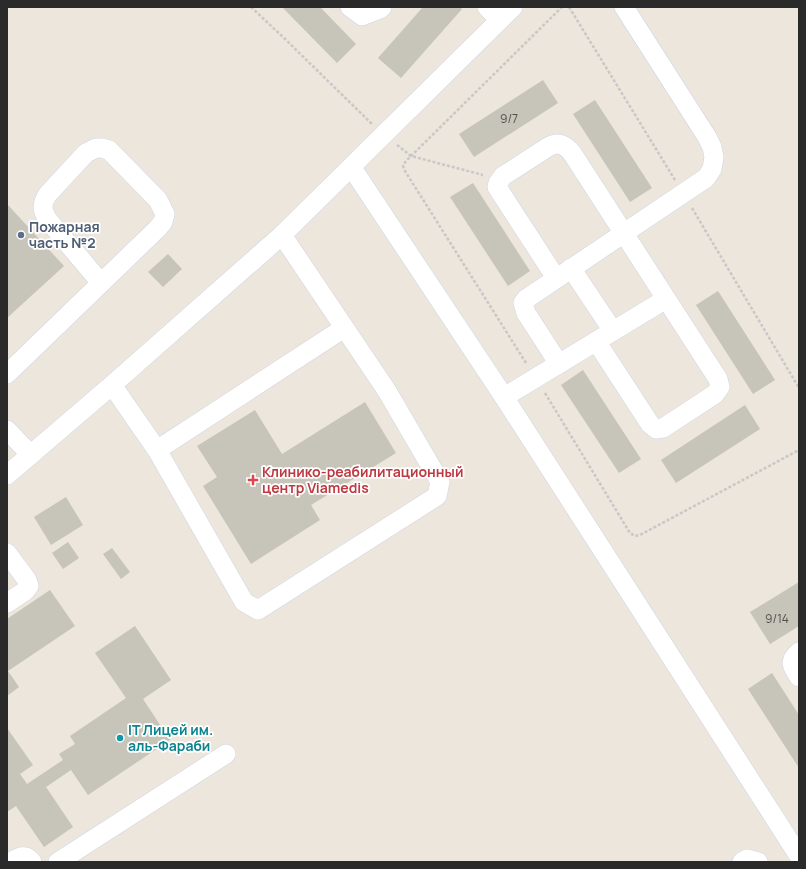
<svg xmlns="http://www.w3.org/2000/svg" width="806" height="869" font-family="Manrope,sans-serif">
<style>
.building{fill:#c7c4ba}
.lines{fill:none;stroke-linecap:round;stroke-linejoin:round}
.minor-casing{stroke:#d1d4e3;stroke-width:20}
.path{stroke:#c8c8c8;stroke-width:2.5;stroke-dasharray:3 2;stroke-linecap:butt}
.minor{stroke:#fff;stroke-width:19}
.service-dot{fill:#5c6f8a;stroke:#fff;stroke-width:1.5}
.health-dot{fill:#e0444e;stroke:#fff;stroke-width:1.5}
.culture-dot{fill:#0f9aa8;stroke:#fff;stroke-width:1.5}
.labels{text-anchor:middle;stroke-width:3.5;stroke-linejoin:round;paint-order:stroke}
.number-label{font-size:12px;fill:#51504e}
.service-label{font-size:14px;font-weight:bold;fill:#4e5e75;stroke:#fff;text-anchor:start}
.health-label{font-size:14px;font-weight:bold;fill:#be3a42;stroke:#fff;text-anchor:start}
.culture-label{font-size:14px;font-weight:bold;fill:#0d838f;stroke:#fff;text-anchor:start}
</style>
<rect width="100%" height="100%" fill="#ece6dc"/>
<g class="building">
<polygon points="282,7 320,7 356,44 337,63"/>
<polygon points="423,7 460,7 462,9 401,78 378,58"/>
<polygon points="543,80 558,103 474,157 459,134"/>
<polygon points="595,100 652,188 630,202 573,114"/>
<polygon points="473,183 530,271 508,286 450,197"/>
<polygon points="7,204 64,266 7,318"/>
<polygon points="168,254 182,269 163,287 148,272"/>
<polygon points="718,291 775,380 753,394 696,305"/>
<polygon points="583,370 641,459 619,473 561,385"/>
<polygon points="365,402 396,453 311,505 320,520 251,564 203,486 217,477 197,446 255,410 282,454"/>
<polygon points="745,405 760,429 676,483 661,460"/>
<polygon points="66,497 83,525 51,545 34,517"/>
<polygon points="68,542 79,558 63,569 52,553"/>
<polygon points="112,548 130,572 121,579 103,554"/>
<polygon points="799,582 799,626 770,644 750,612"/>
<polygon points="50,590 75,626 8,671 19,687 7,696 7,619"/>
<polygon points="135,626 171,680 143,699 170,740 88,795 71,770 46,787 73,827 44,847 16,806 7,812 7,728 33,765 20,774 27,784 63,760 59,754 75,744 70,736 126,698 95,653"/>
<polygon points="772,673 799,715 799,768 748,689"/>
</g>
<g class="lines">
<defs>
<g id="minor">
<polyline points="350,7 362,16 380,9 382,7"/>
<polyline points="487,7 500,20"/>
<polyline points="352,168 504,397 799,856"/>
<polyline points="571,268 613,331"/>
<path d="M556,278L497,187L498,183L503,176L548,147C559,141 565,145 572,153L718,379L720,387L715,394L663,428L656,429L650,424L596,341"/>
<polyline points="559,364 526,313 523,303 526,299 706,178 712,169 714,157 712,147 707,137 624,7"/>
<path d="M7,374L157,229L163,222L165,214L158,200L109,150L102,148H96L86,153L48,194C41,204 42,211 48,220L101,283"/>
<polyline points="112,385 157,450 244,602 258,610 437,496 440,482 387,391 282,235"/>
<polyline points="504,397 666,299"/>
<polyline points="7,430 31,455"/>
<polyline points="157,450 344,328"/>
<polyline points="7,475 112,385 282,235 513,7"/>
<polyline points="7,553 27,580 29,586 25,591 7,603"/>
<path d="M799,652C788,661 792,667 799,677"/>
<path d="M11,862C19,857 26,853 32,862"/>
<polyline points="58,862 226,754"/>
<polyline points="742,862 747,859 758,862"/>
</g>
</defs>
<use href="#minor" class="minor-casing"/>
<g class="path">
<polyline points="251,7 284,38 372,124"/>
<polyline points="569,7 675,180"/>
<polyline points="397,145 411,156 483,175"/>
<polyline points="692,208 799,388"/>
<polyline points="526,363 405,171 403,166 406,161 562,7"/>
<polyline points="545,393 630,533 635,536 640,535 799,450"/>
</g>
<use href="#minor" class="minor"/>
</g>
<circle class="service-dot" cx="21" cy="235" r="4"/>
<path class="health-dot" d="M251 474h4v4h4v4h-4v4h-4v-4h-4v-4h4z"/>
<circle class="culture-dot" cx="120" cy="738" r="4"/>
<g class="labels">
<g class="number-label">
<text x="509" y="123">9/7</text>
<text x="777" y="623">9/14</text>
</g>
<g class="service-label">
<text x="29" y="232">Пожарная<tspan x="29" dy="16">часть №2</tspan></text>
</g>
<g class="health-label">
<text x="262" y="477">Клинико-реабилитационный<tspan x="262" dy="16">центр Viamedis</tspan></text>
</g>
<g class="culture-label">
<text x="128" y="735">IT Лицей им.<tspan x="128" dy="16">аль-Фараби</tspan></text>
</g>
</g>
<rect width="806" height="869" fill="none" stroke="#2a2a2a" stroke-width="16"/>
</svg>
